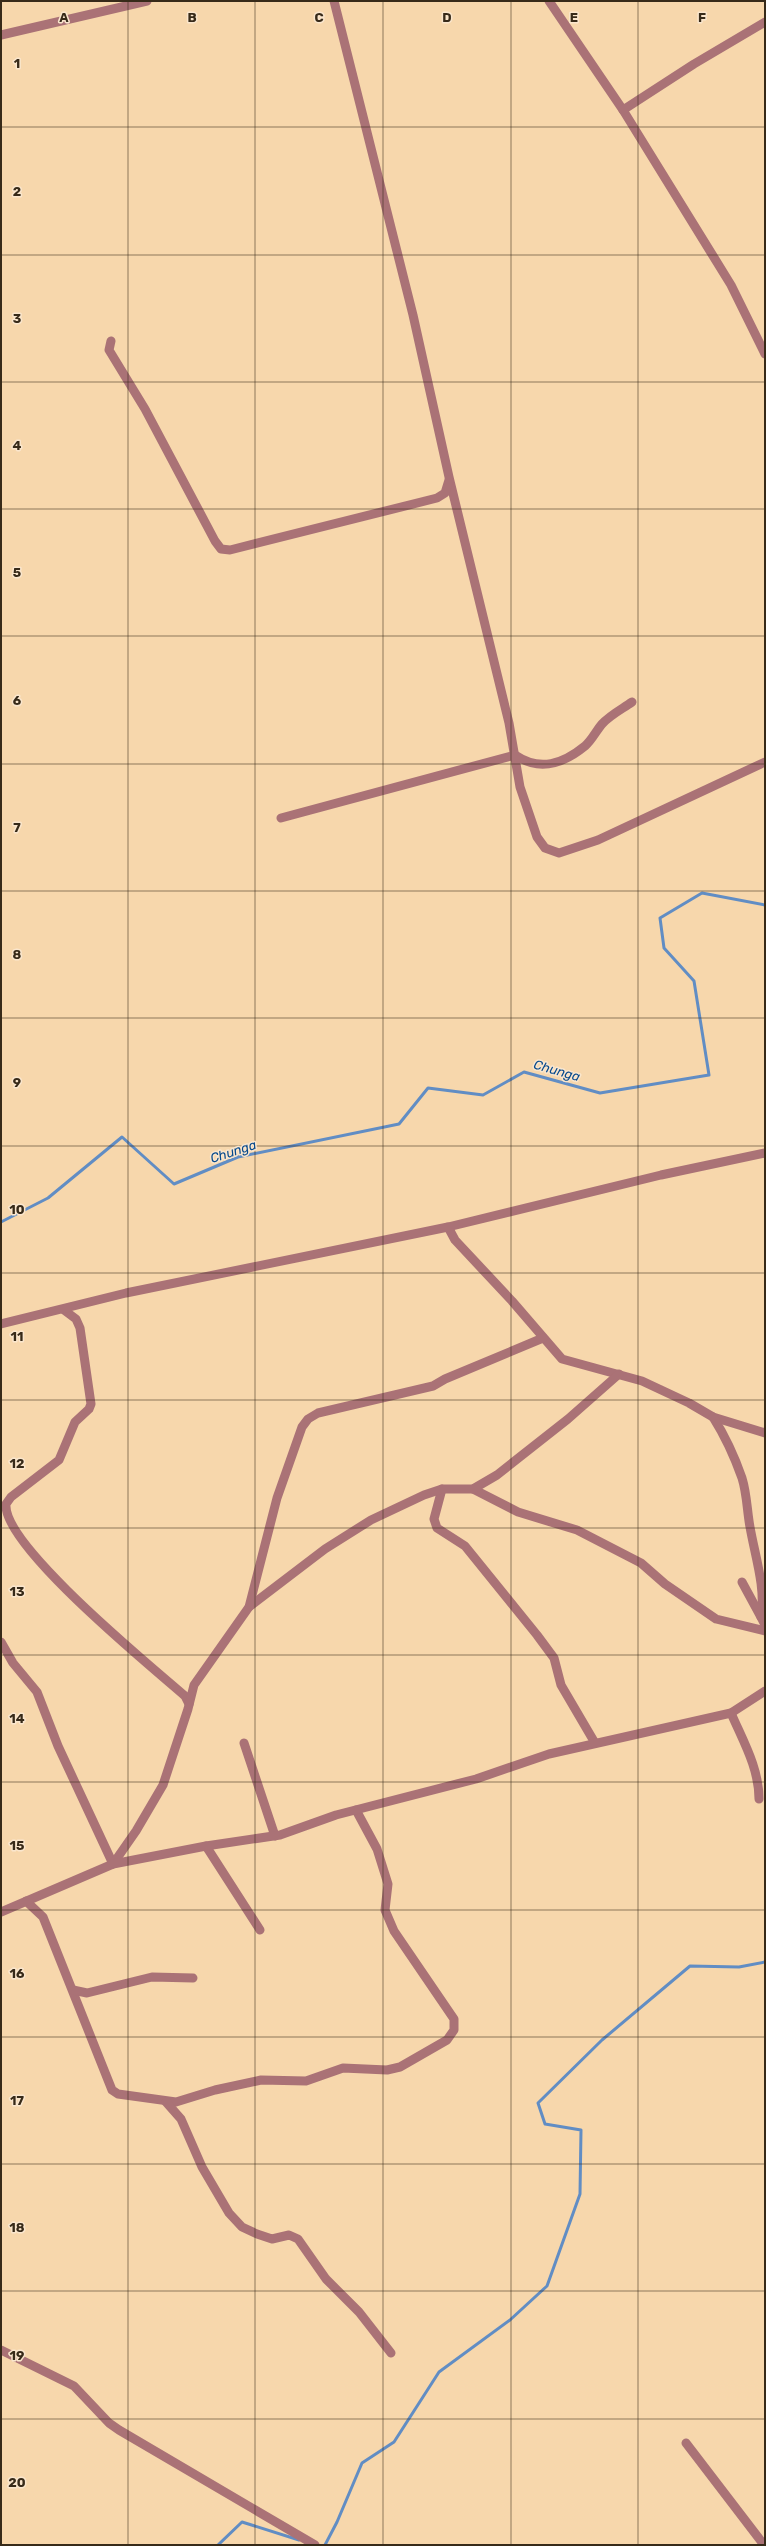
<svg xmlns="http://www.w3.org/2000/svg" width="766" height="2546" font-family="Rubik,sans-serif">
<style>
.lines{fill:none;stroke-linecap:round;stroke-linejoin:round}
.stream{stroke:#618dc4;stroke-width:3}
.minor{stroke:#aa7276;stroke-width:9}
.grid{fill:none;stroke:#372a19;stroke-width:1;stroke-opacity:0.55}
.labels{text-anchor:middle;stroke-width:3;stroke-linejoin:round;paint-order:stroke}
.water-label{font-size:13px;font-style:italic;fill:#06498c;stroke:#fae6cd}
.grid-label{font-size:13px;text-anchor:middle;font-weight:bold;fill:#372a19;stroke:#fae6cd;stroke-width:3;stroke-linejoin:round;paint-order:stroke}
</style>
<rect width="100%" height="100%" fill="#f7d7ac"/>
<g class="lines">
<g class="stream">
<polyline points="1,1222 48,1198 122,1137 174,1184 238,1157 399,1124 428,1088 483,1095 524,1072 600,1093 709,1075 694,981 664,948 660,918 702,893 765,905"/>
<polyline points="218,2545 242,2522 299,2540"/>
<polyline points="325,2545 337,2522 362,2463 394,2442 439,2372 510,2320 547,2286 580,2194 581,2130 545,2124 538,2103 602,2040 690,1966 739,1967 765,1962"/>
</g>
<g class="minor">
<polyline points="334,1 413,315 449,477 509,723 520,787 537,837 545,848 559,853 598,840 765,762"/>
<polyline points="549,1 623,110 731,285 765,354"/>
<polyline points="1,35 147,1"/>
<polyline points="623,110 694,64 765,22"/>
<polyline points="111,341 109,350 145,409 215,541 221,549 230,550 437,498 445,493 449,480"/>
<path d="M281,818L515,755C540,772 563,764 585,746C592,740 596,731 602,724C610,715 622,709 632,702"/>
<polyline points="448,1227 455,1240 512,1301 562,1359 642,1381 689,1403 713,1417 765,1433"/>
<path d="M64,1310L76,1319L80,1328L91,1404L89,1409L75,1422L59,1460L11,1497L6,1504C2,1545 152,1667 185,1696L189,1704"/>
<polyline points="1,1324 126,1293 448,1227 661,1175 765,1153"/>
<path d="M713,1417C725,1436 735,1458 742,1478C747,1494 747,1511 750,1527C755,1556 766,1588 761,1617L765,1625"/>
<polyline points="442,1489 434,1519 437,1528 465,1546 537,1635 554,1658 561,1685 595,1743"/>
<polyline points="473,1489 518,1512 577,1530 641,1563 665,1584 716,1619 765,1631"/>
<polyline points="742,1582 761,1617"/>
<polyline points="249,1607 325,1549 371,1520 424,1495 442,1489 473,1489 497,1475 568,1419 619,1374"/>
<polyline points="1,1642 13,1663 37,1692 58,1746 113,1864"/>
<path d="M731,1713C743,1741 759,1768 759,1799"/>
<polyline points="244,1743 275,1836"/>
<polyline points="206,1846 260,1930"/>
<polyline points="113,1864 136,1831 163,1785 188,1709 194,1685 249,1607 277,1498 302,1427 308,1419 318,1413 433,1386 445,1379 543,1338"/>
<polyline points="26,1901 43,1917 112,2090 118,2094 176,2102 215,2090 261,2080 306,2081 343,2068 387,2070 400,2067 447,2040 454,2030 454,2019 394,1931 385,1910 388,1884 377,1849 356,1810"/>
<polyline points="1,1912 113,1864 206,1846 280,1835 336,1815 476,1779 549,1754 731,1713 765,1691"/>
<polyline points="73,1990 87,1993 152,1977 193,1978"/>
<polyline points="166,2102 181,2119 202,2167 229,2213 242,2227 257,2234 272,2239 289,2235 298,2239 326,2279 359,2312 391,2353"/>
<polyline points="1,2350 74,2386 109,2423 119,2430 315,2545"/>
<polyline points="686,2443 764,2545"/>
</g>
</g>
<path class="grid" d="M128,1V2545M255,1V2545M383,1V2545M511,1V2545M638,1V2545M1,127H765M1,255H765M1,382H765M1,509H765M1,636H765M1,764H765M1,891H765M1,1018H765M1,1146H765M1,1273H765M1,1400H765M1,1528H765M1,1655H765M1,1782H765M1,1910H765M1,2037H765M1,2164H765M1,2291H765M1,2419H765"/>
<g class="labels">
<g class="water-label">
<text transform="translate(557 1070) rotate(16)" y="5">Chunga</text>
<text transform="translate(233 1151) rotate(-18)" y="5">Chunga</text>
</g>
</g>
<g class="grid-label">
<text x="64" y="22">A</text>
<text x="192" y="22">B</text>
<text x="319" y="22">C</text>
<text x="447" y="22">D</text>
<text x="574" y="22">E</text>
<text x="702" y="22">F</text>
<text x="17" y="68">1</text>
<text x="17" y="196">2</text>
<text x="17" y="323">3</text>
<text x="17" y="450">4</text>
<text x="17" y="577">5</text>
<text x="17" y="705">6</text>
<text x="17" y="832">7</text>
<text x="17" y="959">8</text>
<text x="17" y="1087">9</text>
<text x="17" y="1214">10</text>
<text x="17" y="1341">11</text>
<text x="17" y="1468">12</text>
<text x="17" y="1596">13</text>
<text x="17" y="1723">14</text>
<text x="17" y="1850">15</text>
<text x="17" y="1978">16</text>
<text x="17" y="2105">17</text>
<text x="17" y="2232">18</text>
<text x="17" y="2360">19</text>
<text x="17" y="2487">20</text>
</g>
<rect width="766" height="2546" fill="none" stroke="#372a19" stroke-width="4"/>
</svg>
